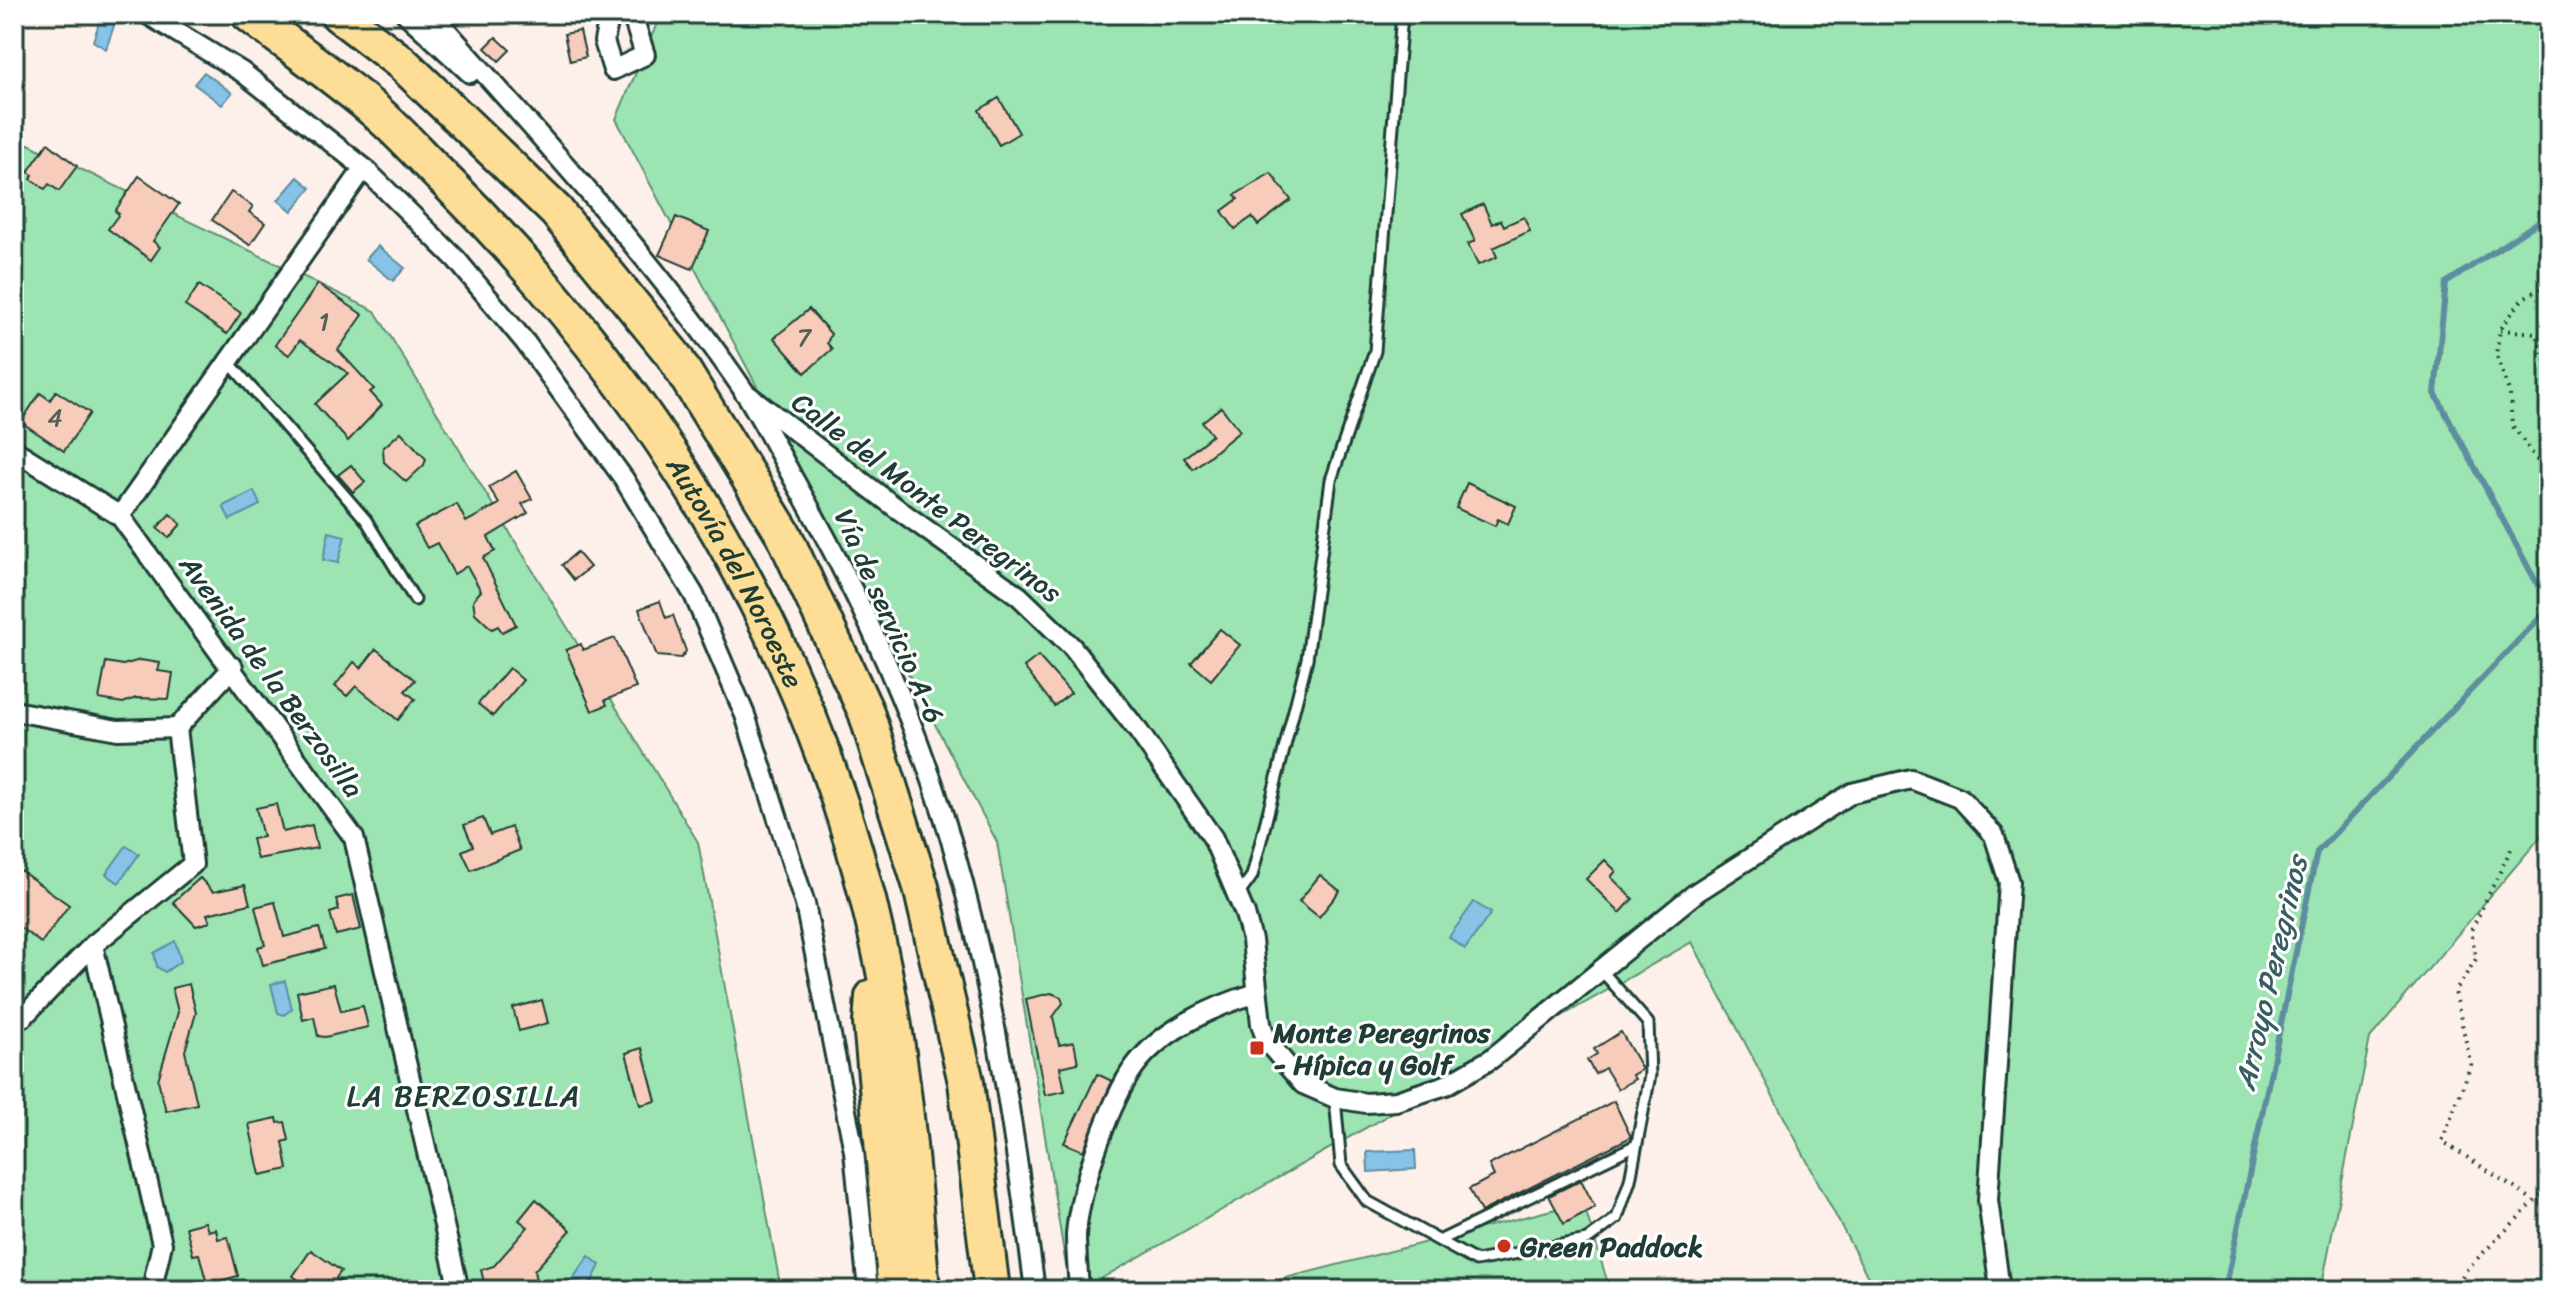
<svg xmlns="http://www.w3.org/2000/svg" width="2563" height="1304" font-family="Sriracha,sans-serif">
<style>
.green{fill:#9ce4b2;stroke:#5e9073;stroke-width:2}
.water{fill:#87c2e7;stroke:#5d8d9f;stroke-width:2}
.lines{fill:none;stroke-linecap:round;stroke-linejoin:round}
.stream{stroke:#5d8d9f;stroke-width:6}
.building{fill:#f8ccba;stroke:#1f3d34;stroke-width:2}
.service-casing{stroke:#1f3d34;stroke-width:15}
.minor-casing{stroke:#1f3d34;stroke-width:24}
.motorway-casing{stroke:#1f3d34;stroke-width:40}
.path{stroke:#1f3d34;stroke-width:4;stroke-dasharray:2 6;stroke-linecap:butt}
.service{stroke:#fff;stroke-width:9}
.minor{stroke:#fff;stroke-width:18}
.motorway{stroke:#fede96;stroke-width:34}
.poi-dot{fill:#c8321e;stroke:#fff;stroke-width:3}
.labels{text-anchor:middle;stroke-width:6;stroke-linejoin:round;paint-order:stroke}
.number-label{font-size:24px;fill:#556156}
.street-label{font-size:28px;fill:#1f3d34;stroke:#fff}
.poi-label{font-size:28px;font-weight:bold;fill:#1f3d34;stroke:#fff;text-anchor:start}
.water-label{font-size:30px;font-style:italic;fill:#395e61;stroke:#fff}
.neighbourhood-label{font-size:30px;letter-spacing:2px;fill:#1f3d34;stroke:#fff}
</style>
<rect width="100%" height="100%" fill="#fdf0ea"/>
<filter id="ink" filterUnits="userSpaceOnUse"><feTurbulence type="fractalNoise" baseFrequency=".0125" numOctaves="2"/><feDisplacementMap in="SourceGraphic" scale="16" xChannelSelector="R" yChannelSelector="G"/><feConvolveMatrix kernelMatrix="1 2 1 2 8 2 1 2 1" color-interpolation-filters="sRGB"/></filter>
<g filter="url(#ink)">
<g class="green">
<polygon points="661,14 2549,14 2549,827 2370,1038 2321,1290 1867,1290 1868,1277 1692,942 1081,1290 1070,1290 997,842 616,119"/>
<polygon points="14,137 375,311 698,842 781,1290 14,1290"/>
<polygon points="1583,1202 1610,1290 1239,1290"/>
</g>
<g class="water">
<polygon points="102,14 116,20 106,49 93,41"/>
<polygon points="204,72 232,93 222,105 194,84"/>
<polygon points="298,177 311,188 292,211 278,200"/>
<polygon points="378,246 405,268 393,281 366,259"/>
<polygon points="254,491 260,505 230,520 223,506"/>
<polygon points="329,532 345,536 338,563 323,560"/>
<polygon points="126,846 139,854 119,883 106,874"/>
<polygon points="1474,902 1491,913 1465,949 1449,937"/>
<polygon points="175,941 181,961 165,972 157,967 154,953"/>
<polygon points="285,981 292,1009 284,1015 278,1013 271,984"/>
<polygon points="1415,1150 1416,1169 1368,1172 1367,1152"/>
<polygon points="589,1256 600,1265 588,1290 566,1288"/>
</g>
<g class="lines">
<g class="stream">
<polyline points="2549,215 2446,283 2435,393 2549,606"/>
<polyline points="2225,1290 2317,852 2549,608"/>
</g>
</g>
<g class="building">
<polygon points="580,31 586,57 570,61 564,34"/>
<polygon points="496,37 510,50 499,61 485,48"/>
<polygon points="999,98 1019,133 999,145 979,110"/>
<polygon points="48,143 77,166 59,191 49,184 45,189 31,179 33,175 28,172"/>
<polygon points="1271,173 1291,200 1258,225 1252,217 1235,229 1222,211 1238,199 1235,195"/>
<polygon points="139,176 179,204 153,241 160,247 151,260 108,229 119,214 115,211"/>
<polygon points="231,192 253,206 249,212 265,223 250,245 212,220"/>
<polygon points="1483,204 1492,224 1501,220 1504,226 1524,217 1530,231 1493,248 1497,257 1478,265 1468,244 1475,241 1462,214"/>
<polygon points="676,217 709,231 692,269 659,255"/>
<polygon points="318,284 363,315 338,350 374,389 370,392 382,405 348,441 315,404 348,373 300,340 289,355 275,345"/>
<polygon points="199,285 241,313 227,334 185,306"/>
<polygon points="809,309 831,334 827,343 832,349 805,373 774,338"/>
<polygon points="56,391 90,413 64,451 21,422 40,393 50,400"/>
<polygon points="1221,407 1240,431 1193,469 1184,458 1212,435 1202,422"/>
<polygon points="401,432 426,459 424,465 406,482 384,462 383,448"/>
<polygon points="351,465 365,482 353,492 338,475"/>
<polygon points="516,471 532,499 522,504 528,513 488,537 495,551 483,558 516,625 502,632 498,626 492,629 475,613 473,600 481,591 467,566 454,574 437,543 427,548 415,526 457,504 466,522 499,504 489,487"/>
<polygon points="1467,483 1516,506 1508,524 1498,519 1495,526 1456,508"/>
<polygon points="170,514 181,524 169,538 157,528"/>
<polygon points="577,552 590,567 574,580 562,565"/>
<polygon points="660,601 666,618 673,615 686,651 681,658 657,656 639,609"/>
<polygon points="1220,629 1240,645 1211,680 1191,663"/>
<polygon points="615,638 636,688 605,700 607,705 592,711 566,650 581,644 583,650"/>
<polygon points="376,649 415,680 405,691 415,699 398,720 356,686 347,696 335,686 354,662 361,668"/>
<polygon points="1038,656 1071,693 1054,706 1024,667"/>
<polygon points="140,660 160,663 158,671 173,673 169,699 136,698 123,703 99,699 106,662 123,665"/>
<polygon points="509,668 523,680 493,716 478,704"/>
<polygon points="276,804 283,832 312,825 317,848 257,859 252,839 263,837 256,808"/>
<polygon points="483,818 490,835 511,827 520,850 471,870 462,851 473,846 464,825"/>
<polygon points="1605,860 1616,871 1611,877 1633,899 1620,913 1586,879"/>
<polygon points="14,866 69,905 41,943 14,923"/>
<polygon points="1320,875 1340,891 1319,917 1299,901"/>
<polygon points="200,878 213,892 245,885 250,904 207,914 210,922 196,926 173,902"/>
<polygon points="353,895 361,929 336,935 330,913 339,910 336,899"/>
<polygon points="275,902 284,937 319,928 325,949 263,965 258,947 265,945 255,907"/>
<polygon points="189,984 196,1013 185,1051 197,1104 166,1111 158,1080 178,1012 172,988"/>
<polygon points="334,984 341,1011 363,1006 368,1027 325,1037 318,1036 314,1017 303,1020 297,992"/>
<polygon points="1051,993 1061,997 1063,1003 1053,1017 1059,1045 1074,1042 1078,1063 1060,1067 1065,1091 1045,1095 1026,999"/>
<polygon points="542,1000 548,1023 519,1031 513,1008"/>
<polygon points="1621,1032 1642,1069 1632,1075 1635,1079 1618,1089 1605,1068 1595,1074 1587,1060 1597,1054 1594,1049"/>
<polygon points="642,1048 656,1101 640,1105 626,1053"/>
<polygon points="1097,1074 1112,1081 1083,1151 1064,1143"/>
<polygon points="1614,1101 1631,1137 1481,1212 1469,1189 1494,1176 1489,1165"/>
<polygon points="277,1118 278,1123 285,1122 289,1140 283,1142 288,1169 260,1175 249,1124"/>
<polygon points="1581,1180 1595,1207 1564,1224 1549,1196"/>
<polygon points="536,1199 571,1230 534,1271 538,1290 486,1290 481,1270 494,1266 528,1227 519,1220"/>
<polygon points="205,1222 208,1231 216,1229 218,1239 228,1237 238,1276 207,1284 199,1254 193,1255 186,1227"/>
<polygon points="311,1250 341,1271 336,1278 352,1290 313,1290 293,1276"/>
</g>
<g class="lines">
<defs>
<g id="service">
<polyline points="229,362 366,520 415,600"/>
<polyline points="1239,894 1252,876 1307,659 1331,480 1375,351 1402,14"/>
<polyline points="1335,1098 1341,1165 1367,1201 1476,1261 1587,1240 1617,1218 1630,1180 1650,1075 1648,1023 1601,970"/>
<polyline points="1441,1240 1636,1145"/>
</g>
<g id="minor">
<polyline points="147,14 242,72 364,168 456,259 525,342 624,479 694,595 745,715 805,904 854,1151 868,1290"/>
<polyline points="406,14 470,73"/>
<path d="M432,14C538,135 650,254 742,388C763,420 780,455 799,489C869,612 927,746 963,883C998,1017 1017,1153 1035,1290"/>
<polyline points="610,14 604,41 613,70 645,55 632,14"/>
<polyline points="364,168 120,516 354,838 459,1290"/>
<polyline points="744,392 899,510 1019,596 1072,647 1139,732 1213,838 1245,914 1252,940 1261,1024 1267,1042 1303,1084 1335,1098 1366,1103 1396,1101 1446,1085 1491,1059 1697,892 1852,793 1911,779 1960,798 1994,835 2009,882 1988,1200 2000,1290"/>
<polyline points="14,450 120,516"/>
<polyline points="14,711 118,730 177,728 233,667"/>
<polyline points="93,945 162,1244 155,1275"/>
<polyline points="14,1017 23,1017 93,945 193,864 177,728"/>
<path d="M1079,1290C1078,1272 1076,1253 1076,1235C1079,1190 1107,1111 1130,1073C1156,1032 1213,1006 1257,993"/>
</g>
<g id="motorway">
<path id="s1" d="M249,14C290,46 334,76 374,110C401,133 424,160 449,184C661,395 816,653 879,947C904,1060 912,1175 922,1290"/>
<polyline points="338,14 402,63 556,211 674,356 784,535 866,712 921,887 966,1082 992,1290"/>
<polyline points="873,997 871,1023 896,1290"/>
</g>
</defs>
<use href="#service" class="service-casing"/>
<use href="#minor" class="minor-casing"/>
<use href="#motorway" class="motorway-casing"/>
<g class="path">
<polyline points="2549,285 2523,298 2500,330 2496,354 2510,394 2512,425 2540,464 2549,466"/>
<polyline points="2500,330 2536,333 2543,358 2549,362"/>
<polyline points="2511,849 2471,931 2476,959 2455,992 2471,1065 2442,1141 2533,1200"/>
<polyline points="2453,1290 2467,1269 2549,1187"/>
</g>
<use href="#service" class="service"/>
<use href="#minor" class="minor"/>
<use href="#motorway" class="motorway"/>
</g>
</g>
<g class="poi-dot">
<rect x="1249" y="1040" width="16" height="16" rx="4"/>
<circle cx="1504" cy="1246" r="8"/>
</g>
<g class="labels">
<g class="number-label">
<text x="324" y="330">1</text>
<text x="804" y="346">7</text>
<text x="55" y="426">4</text>
</g>
<g class="street-label">
<text transform="translate(927 497) rotate(37)" y="10">Calle del Monte Peregrinos</text>
<text dy="10" stroke="none"><textPath href="#s1" startOffset="748">Autovía del Noroeste</textPath></text>
<text transform="translate(890 616) rotate(66)" y="10">Vía de servicio A-6</text>
<text transform="translate(272 676) rotate(54)" y="10">Avenida de la Berzosilla</text>
</g>
<g class="poi-label">
<text x="1273" y="1042">Monte Peregrinos<tspan x="1273" dy="32">- Hípica y Golf</tspan></text>
<text x="1520" y="1256">Green Paddock</text>
</g>
<g class="water-label">
<text transform="translate(2271 973) rotate(-77)" y="10">Arroyo Peregrinos</text>
</g>
<g class="neighbourhood-label">
<text x="464" y="1106">LA BERZOSILLA</text>
</g>
</g>
<rect width="2563" height="1304" fill="none" stroke="#fff" stroke-width="48"/>
<rect x="24" y="24" width="2515" height="1256" fill="none" stroke="#1f3d34" stroke-width="3" filter="url(#ink)"/>
</svg>
